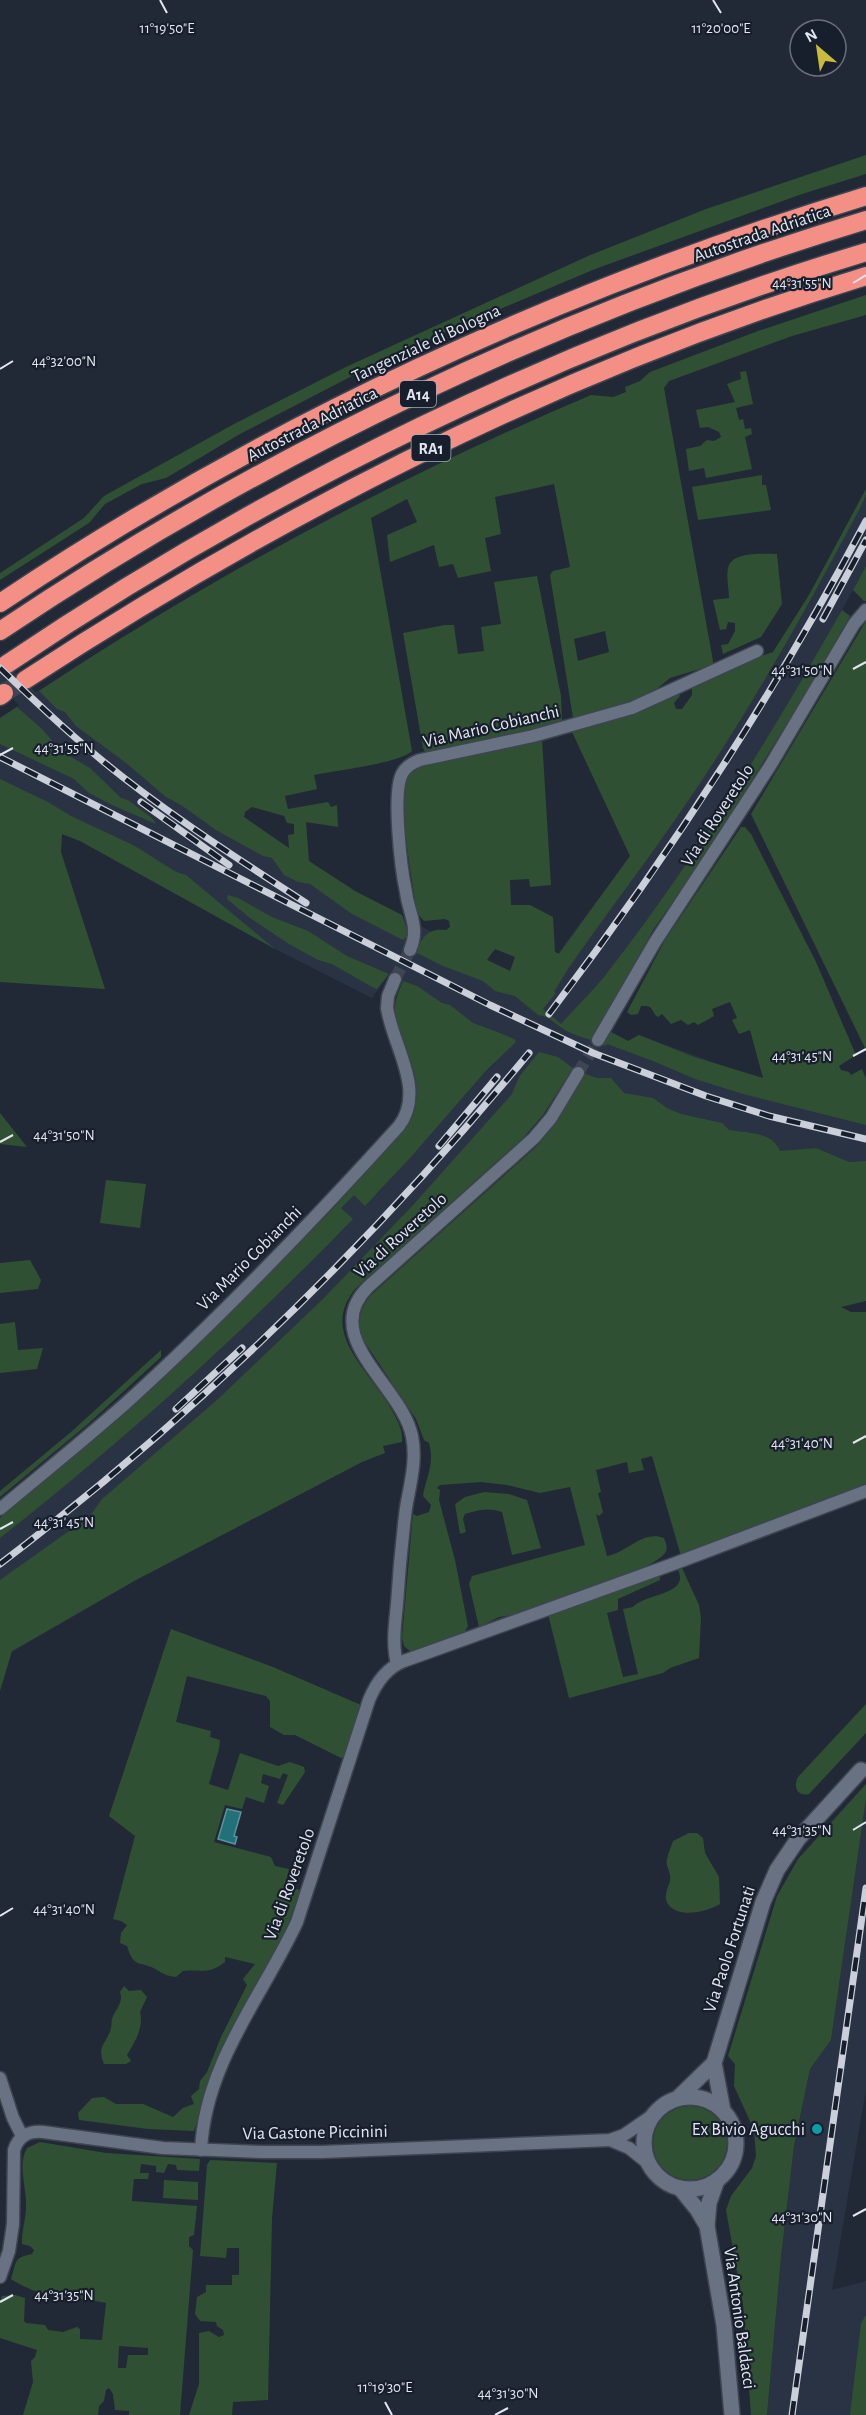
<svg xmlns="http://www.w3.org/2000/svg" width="866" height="2415" font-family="'Alegreya Sans',sans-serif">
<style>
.built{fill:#293344}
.green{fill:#305033;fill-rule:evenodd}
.water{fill:#227178;stroke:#5b949c;stroke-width:1.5}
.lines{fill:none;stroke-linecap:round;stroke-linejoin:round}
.street-tunnel{stroke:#3f4552;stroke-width:12;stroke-dasharray:12 6;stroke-linecap:butt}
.highway-tunnel{stroke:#3f4552;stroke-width:18;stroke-dasharray:18 9;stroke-linecap:butt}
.street-casing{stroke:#3e4550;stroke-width:15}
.secondary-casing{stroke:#3e4550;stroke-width:18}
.highway-casing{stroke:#3e4550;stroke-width:21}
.street{stroke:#697282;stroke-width:12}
.secondary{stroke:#697282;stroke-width:15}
.highway{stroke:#f48f86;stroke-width:18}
.rail-casing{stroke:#cacfd9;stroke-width:7}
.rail{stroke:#181f2c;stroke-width:4.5;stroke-dasharray:14;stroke-linecap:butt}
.ticks{fill:none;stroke:#e1e6ef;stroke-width:2}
.culture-dot{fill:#0f9aa8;stroke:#181f2c;stroke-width:2}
.labels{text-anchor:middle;stroke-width:4.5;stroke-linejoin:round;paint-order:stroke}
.shield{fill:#181f2c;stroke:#a5aab4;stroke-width:1.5}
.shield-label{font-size:16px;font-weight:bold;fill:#e1e6ef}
.street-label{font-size:18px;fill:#e1e6ef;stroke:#181f2c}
.poi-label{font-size:18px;fill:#e1e6ef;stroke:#181f2c;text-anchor:end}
.ticks-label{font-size:15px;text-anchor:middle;fill:#e1e6ef;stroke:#181f2c;stroke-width:4.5;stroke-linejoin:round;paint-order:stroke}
</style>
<rect width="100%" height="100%" fill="#222936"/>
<g class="built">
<polygon points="866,489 866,566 842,610 850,616 796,709 704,857 653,930 594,1037 603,1044 611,1032 628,1041 639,1035 737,1071 866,1107 866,1301 787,1318 775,1223 574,1093 581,1076 573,1068 543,1115 524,1137 350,1293 340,1314 336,1333 385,1453 362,1462 136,1580 0,1659 0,1518 160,1381 277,1266 359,1181 376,1195 484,1073 496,1063 397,996 403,981 389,974 372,998 275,949 80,841 51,830 0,802 0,718 19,705 0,687 0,659 36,692 85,662 224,803 269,835 355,891 458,946 536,983 630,856 767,662 809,595"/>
<polygon points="866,1799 866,2089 832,2290 866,2281 866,2415 767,2415 781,2257 794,2146 810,2069 831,2040"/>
</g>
<g class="green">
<polygon points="866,155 866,174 802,194 595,269 448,331 352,376 240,434 166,478 142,484 105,504 89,523 0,580 0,573 84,518 104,496 234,424 348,366 588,256 706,209"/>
<path d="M866,295V315L792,336L669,381L664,388L713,661V665L670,678L653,692L629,702L573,718L550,575L553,571L570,567L554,484L495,497L501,534L485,538L491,571L458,578L453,564L439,567L434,545L390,562L387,535L417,522L407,499L371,518L412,751C401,763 333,771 314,775L317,789L285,796L288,809L328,802L331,807L337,805L338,827L306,822L309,861L355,891L402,915L407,930L406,937L403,940L352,914L310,884L298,882L284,875L272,858L263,856L216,830L181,805L166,797L126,763L76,726L65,712L57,709L39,691C214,575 398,477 591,395L613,397L626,392L625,387L640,381L650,372L758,331ZM605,631L609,652L578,661L574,639ZM252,807L284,816L287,823L294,824V834L288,835L289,848L244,817L245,812Z"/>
<polygon points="746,371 753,404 736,408 739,420 743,419 745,429 751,428 752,434 745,437 752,469 706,478 704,468 689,471 686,449 700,446 707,440 714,441 721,437 719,432 708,427 700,428 696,410 735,402 727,384 741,379 740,372"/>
<polygon points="762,475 762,485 766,485 771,510 698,520 692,487"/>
<path d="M866,489V495L860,508C804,614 745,719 677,817C642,868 603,918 568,969L554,992L556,993L543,1009L561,1024C575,1008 591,993 604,977C694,862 770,737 842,610L850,616L796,709L704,857L653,930L594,1037L603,1044L611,1032L628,1041L639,1035L694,1057L763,1078L750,1030L739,1034L732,1020L737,1018L730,1002L712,1009L714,1016L698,1025L694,1022L688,1025L681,1020L671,1024L662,1014L658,1017C650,1011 655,1005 641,1006L638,1014L631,1015L627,1012L665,940L741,827H745L751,834L816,962L856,1055L839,1066L841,1070L849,1072L851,1075L862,1069L866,1079V1125L743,1094L695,1079L653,1061L607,1044L605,1046C591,1038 573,1037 559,1026C553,1021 547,1016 538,1015L515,996L495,991L483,981L443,966L415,952C424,937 426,928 446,930L450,927L449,921L445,919L424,921L417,913C413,884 398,806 406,781C409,773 415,769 422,765L542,739L551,885L530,887L529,879L510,880L511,905H530L553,917L555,952L559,954L630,856L572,732L647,707L679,693L680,696L674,703L676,709H682L692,695V688L752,659L773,652L809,595ZM495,949L515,957L510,971L487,960Z"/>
<path d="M777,554L782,604L761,637L723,654L721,645L728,644L735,631V623L728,622L726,629L720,630L713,600L729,598C729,589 726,577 728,568C732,551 763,554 777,554Z"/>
<polygon points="866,566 866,601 864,601 853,590"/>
<polygon points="537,576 561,696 562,721 532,731 426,753 423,748 403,633 445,625 454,625 458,654 484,651 481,627 501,624 494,582"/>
<polygon points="866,621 866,1050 751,814"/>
<polygon points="17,707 42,729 61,751 90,768 121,798 128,800 153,819 156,824 114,806 89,793 74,779 0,744 0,718"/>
<polygon points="0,779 48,802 71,816 135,846 176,872 186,875 275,949 80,841 62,834 61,852 105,989 0,982"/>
<polygon points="228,895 238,898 272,917 308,931 347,956 389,974 377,989 372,987 332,964 318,960 289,944 250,918 227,899"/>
<path d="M403,981L417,986L442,1003L450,1005L473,1023L495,1031L514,1039L516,1042L484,1073L410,1158L365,1206L354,1195L341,1208L353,1219C242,1333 125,1440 0,1538V1518L160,1381L328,1214L404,1131C426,1099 415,1072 403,1039C400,1030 396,1021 395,1012C394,1001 399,991 403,981Z"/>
<path d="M539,1052L558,1057L573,1068L543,1115L524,1137L357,1287C315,1334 375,1374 395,1416C399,1424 403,1432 402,1442L383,1446L385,1453L362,1462L136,1580L12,1651L0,1691V1580L90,1516L102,1499L217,1400L324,1298L414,1204L512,1094L519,1077Z"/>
<path d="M583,1073L597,1078H611L624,1093L653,1098L667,1108L681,1114L722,1123L729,1130C747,1133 773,1132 780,1151L816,1148L849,1162L866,1161V1301L841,1307L851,1312H866V1485L681,1556L652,1456L641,1459L644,1470L629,1473L627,1462L596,1470L601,1492L598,1493L603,1512L599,1516L596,1514L607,1556C627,1553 642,1530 664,1538C665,1542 668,1546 666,1551C659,1571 538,1605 512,1615L499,1617L479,1627L469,1584L472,1576L585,1545L570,1487L540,1493L507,1485L481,1482L440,1485L437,1488L440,1490L439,1500L455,1560L468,1626L464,1633L457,1637L411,1652L404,1646L402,1638L413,1514L417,1516L429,1512L431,1505L423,1496C426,1476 435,1465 429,1443L424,1440L416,1419L362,1338C357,1321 360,1308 371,1295L538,1145L560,1117Z"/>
<polygon points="0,1113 27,1147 0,1144"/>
<polygon points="106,1180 146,1184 140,1228 100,1223"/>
<polygon points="30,1260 41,1280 38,1289 0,1293 0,1263"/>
<polygon points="15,1322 18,1350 43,1348 37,1369 0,1373 0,1324"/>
<polygon points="161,1350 161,1357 88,1424 0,1497 0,1491 71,1432"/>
<path d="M484,1492L509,1494L527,1500L541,1548L512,1555L502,1512C489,1507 478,1510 465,1514L463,1519L466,1532L460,1534L455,1504L465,1497Z"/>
<path d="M682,1568L699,1605L701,1618L699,1658L670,1668L663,1673L569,1698L548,1614L660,1575V1580L618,1599V1610L607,1613L623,1677L638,1674L623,1609L633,1607C646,1593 690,1595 678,1570Z"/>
<path d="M171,1629L273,1667L361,1705L345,1756L341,1758L295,1735H284L270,1727V1701L266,1696L187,1676L176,1722L211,1731L210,1737L220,1740L219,1749L209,1784L228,1790L240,1753L278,1766L290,1762L304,1767L305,1772L283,1805L277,1803L288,1775L283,1773L280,1779L263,1774L261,1783L269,1786L264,1803L246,1797L242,1809L225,1805L214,1842L271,1857L275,1866L289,1869L285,1886L300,1890L289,1922L266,1971L221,2048L194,2131L148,2129L79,2120L78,2113L92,2098L104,2097L116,2104H143L173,2117L183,2108L194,2104L191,2096L199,2089L200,2081L207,2072L221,2037L247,1985L243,1979L255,1964L225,1957V1962C209,1975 201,1969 183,1971L176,1977C167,1976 164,1974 157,1970C141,1960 134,1970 127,1946L120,1943L121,1933L127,1925L121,1921L113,1919L135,1836L109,1816Z"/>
<path d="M866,1704V1733L809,1794C797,1797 793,1786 798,1777Z"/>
<polygon points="866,1784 866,1799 831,2040 810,2069 794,2146 781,2257 767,2415 751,2415 743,2305 726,2210 731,2196 752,2168 756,2156 754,2130 734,2086 735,2064 728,2056 777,1896 798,1859"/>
<path d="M689,1833H697L703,1838L705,1853L719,1877L720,1904C707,1912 678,1919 668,1904C663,1897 668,1888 670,1881C672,1872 665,1868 667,1859C668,1853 671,1847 673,1841Z"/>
<path d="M124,1986L129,1991L141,1990L147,1997L140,2012C144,2027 135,2042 127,2055L131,2061L126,2064H104C96,2045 107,2044 111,2028C112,2025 111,2022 112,2019C115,2009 124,2003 120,1992Z"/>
<circle cx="690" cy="2143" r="37"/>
<path d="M40,2142L106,2153L200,2159L199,2171L177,2170L176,2165L168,2164L164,2173L156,2172V2166L141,2164L140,2173H149L148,2179H134L132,2198V2201L197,2206L194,2235L189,2237V2246L193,2250L180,2415H129V2411L115,2410L113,2394L109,2388L106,2390L104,2401L99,2406L98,2415H23L33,2382L31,2361L35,2357L37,2350L0,2338V2301L2,2296L15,2295L25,2298L24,2321L26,2323L45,2325L48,2330L63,2332L77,2327L80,2329V2339L102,2340L106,2303C69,2295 45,2301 11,2279C17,2261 13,2258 32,2254L34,2250L30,2246L22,2244V2241C22,2229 26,2218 26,2207C27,2188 17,2165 27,2148ZM119,2346L148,2348V2355H128L126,2368H118Z"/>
<polygon points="210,2160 277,2163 272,2218 268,2400 233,2402 232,2415 189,2415 199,2384 199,2333 209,2331 219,2337 224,2335 223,2330 217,2326 216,2322 200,2321 195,2314 197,2297 206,2292 206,2285 232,2285 232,2275 239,2275 239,2248 227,2248 226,2258 200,2256 207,2165"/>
<polygon points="164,2180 198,2182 198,2200 163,2198"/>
<polygon points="866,2315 866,2415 850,2415 861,2323"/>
</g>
<polygon class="water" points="227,1809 241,1812 234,1836 237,1837 235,1844 218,1839"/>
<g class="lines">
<g class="street-tunnel">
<polyline points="395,979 410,950"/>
<polyline points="578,1073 598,1040"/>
</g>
<polyline class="highway-tunnel" points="4,693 25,680"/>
<defs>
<g id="street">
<path d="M410,950C420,927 409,915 406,892C401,869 392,793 402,774C406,766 413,763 420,760L533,736L632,708L757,651"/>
<polyline points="598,1040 655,942 770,766 854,624 866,610"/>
<path d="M0,1509C42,1474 84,1440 125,1404C221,1317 312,1222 399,1126C426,1090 393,1047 387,1008L388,996L395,979"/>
<path d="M397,1664C392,1644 395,1624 397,1604C399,1572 402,1540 406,1508C410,1484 417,1461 412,1436C402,1386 318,1337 368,1287L534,1138L551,1118L578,1073"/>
<polyline points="0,2078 13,2118 22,2136"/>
<polyline points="610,2140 629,2148 649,2164"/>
<path d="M201,2150C205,2063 262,1997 297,1922L369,1700C376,1683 386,1668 404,1661L676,1563L866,1491"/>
<path d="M0,2277L9,2251L13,2224L14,2150C19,2135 29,2131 43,2132L163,2148L263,2152H322L610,2140L624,2135L653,2115"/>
</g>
<g id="secondary">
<circle cx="690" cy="2143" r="46"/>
<polyline points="678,2098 714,2063"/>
<polyline points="723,2111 714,2063 763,1902 777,1870 798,1839 861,1770"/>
<polyline points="680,2188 697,2209 707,2226 724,2325 732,2415"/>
<polyline points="707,2226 709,2203 717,2180"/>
</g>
<g id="highway">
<path d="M0,603C266,425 561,289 866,196"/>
<path d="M0,631C266,453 560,313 866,220"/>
<path d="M7,664C268,488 564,343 866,252"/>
<path d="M25,680C286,510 567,367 866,276"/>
<polyline points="0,696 4,693"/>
</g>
</defs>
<use href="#street" class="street-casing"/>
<use href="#secondary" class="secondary-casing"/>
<use href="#highway" class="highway-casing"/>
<use href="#street" class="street"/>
<use href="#secondary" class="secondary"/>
<use href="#highway" class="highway"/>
<defs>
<g id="rail">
<polyline points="823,619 866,540"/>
<path d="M0,668C40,706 80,744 124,778C182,823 244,863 306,903"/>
<polyline points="0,757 490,1005 593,1053 706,1096 769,1116 866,1139"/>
<polyline points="141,802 229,865"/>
<path d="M549,1014C669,856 773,697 866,521"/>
<polyline points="439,1146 497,1077"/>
<polyline points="176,1409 242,1348"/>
<path d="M0,1564C196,1415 372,1243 529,1053"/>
<polyline points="792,2415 866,1888"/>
</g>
</defs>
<use href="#rail" class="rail-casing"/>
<use href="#rail" class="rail"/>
</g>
<path class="ticks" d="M160,0L167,13M713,0L721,13M853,283L866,275M0,369L13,361M853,669L866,662M0,755L13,748M853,1056L866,1049M0,1142L13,1135M853,1443L866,1436M0,1529L13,1522M853,1830L866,1822M0,1916L13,1908M853,2216L866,2209M0,2302L13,2295M385,2402L392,2415M495,2415L508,2408"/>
<circle class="culture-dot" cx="817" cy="2129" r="6"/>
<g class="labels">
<g class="shield">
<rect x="400" y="381" width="36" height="26" rx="4.5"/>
<rect x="411.5" y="435" width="39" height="26" rx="4.5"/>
</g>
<g class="shield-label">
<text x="418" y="400">A14</text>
<text x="431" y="454">RA1</text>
</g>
<g class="street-label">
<text transform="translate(762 233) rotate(-19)" y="6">Autostrada Adriatica</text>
<text transform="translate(426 343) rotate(-25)" y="6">Tangenziale di Bologna</text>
<text transform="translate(312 424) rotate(-27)" y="6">Autostrada Adriatica</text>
<text transform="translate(491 726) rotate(-13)" y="6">Via Mario Cobianchi</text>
<text transform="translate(717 815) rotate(-57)" y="6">Via di Roveretolo</text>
<text transform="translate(400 1235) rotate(-42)" y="6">Via di Roveretolo</text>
<text transform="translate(249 1258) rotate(-45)" y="6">Via Mario Cobianchi</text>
<text transform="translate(289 1884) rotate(-70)" y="6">Via di Roveretolo</text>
<text transform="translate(729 1949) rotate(-72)" y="6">Via Paolo Fortunati</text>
<text transform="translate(315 2132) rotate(-1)" y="6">Via Gastone Piccinini</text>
<text transform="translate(740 2318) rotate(82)" y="6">Via Antonio Baldacci</text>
</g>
<g class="poi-label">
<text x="805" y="2135">Ex Bivio Agucchi</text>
</g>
</g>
<g class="ticks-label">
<text x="167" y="33">11°19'50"E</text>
<text x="721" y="33">11°20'00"E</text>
<text x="802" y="288">44°31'55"N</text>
<text x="64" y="366">44°32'00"N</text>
<text x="802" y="675">44°31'50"N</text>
<text x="64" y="753">44°31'55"N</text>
<text x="802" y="1061">44°31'45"N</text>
<text x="64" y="1140">44°31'50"N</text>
<text x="802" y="1448">44°31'40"N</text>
<text x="64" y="1527">44°31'45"N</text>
<text x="802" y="1835">44°31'35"N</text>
<text x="64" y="1914">44°31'40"N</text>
<text x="802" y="2222">44°31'30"N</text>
<text x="64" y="2300">44°31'35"N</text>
<text x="385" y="2392">11°19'30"E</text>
<text x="508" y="2398">44°31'30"N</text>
</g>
<g transform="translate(818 48) rotate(331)"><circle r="28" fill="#181f2c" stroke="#686f7a" stroke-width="1.5"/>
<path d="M0-4.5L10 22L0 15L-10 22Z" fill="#c9bb3b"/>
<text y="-9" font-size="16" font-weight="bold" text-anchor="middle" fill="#e1e6ef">N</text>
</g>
</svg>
